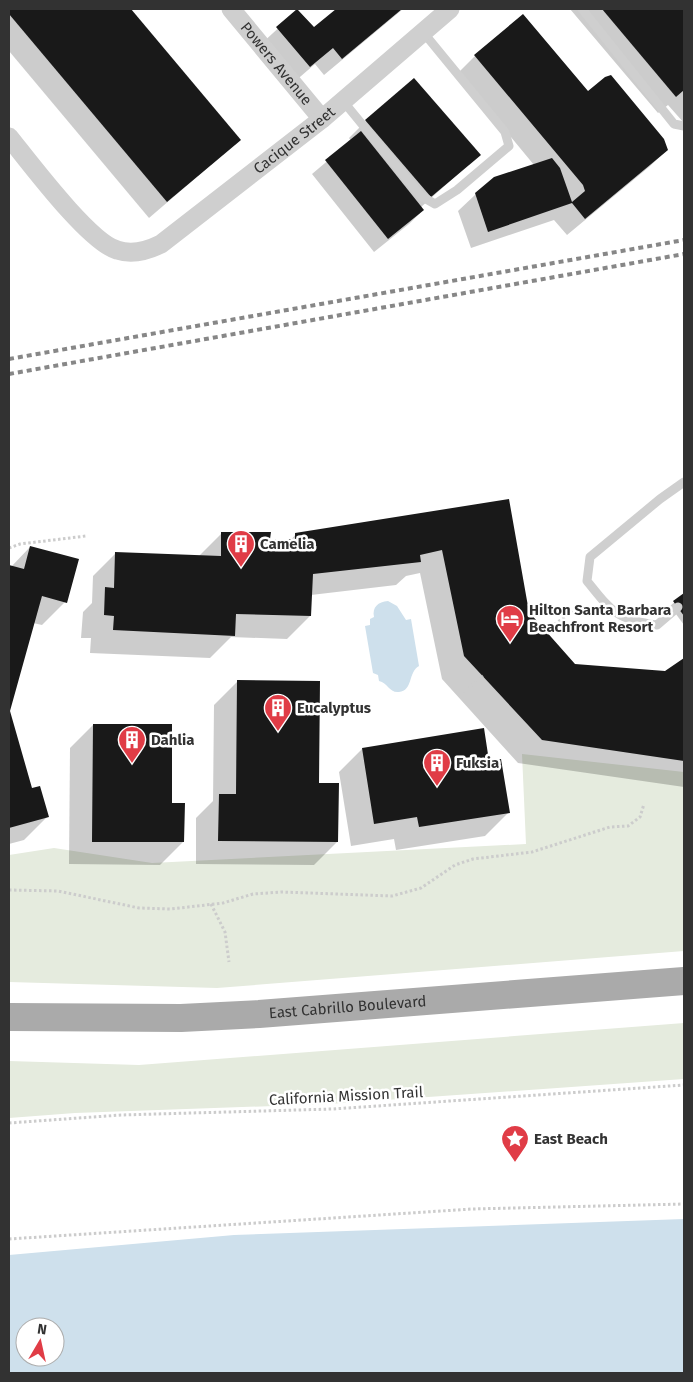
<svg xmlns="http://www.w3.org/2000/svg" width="693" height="1382" font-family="'Fira Sans',sans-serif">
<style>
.green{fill:#e5ebde}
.water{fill:#cee0ec;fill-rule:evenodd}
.shadow{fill:#0003}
.building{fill:#191919}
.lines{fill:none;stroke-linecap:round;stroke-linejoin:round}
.path{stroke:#ccc;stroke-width:3;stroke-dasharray:2.5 2.5;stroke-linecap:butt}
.lane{stroke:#cfcfcf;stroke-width:9}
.street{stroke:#cfcfcf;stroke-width:19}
.primary{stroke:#aaa;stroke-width:28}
.rail{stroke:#878787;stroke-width:4;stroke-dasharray:5 4;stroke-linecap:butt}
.labels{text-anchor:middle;stroke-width:5;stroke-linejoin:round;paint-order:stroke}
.street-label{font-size:15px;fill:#323232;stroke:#fff}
.poi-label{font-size:15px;font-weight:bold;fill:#323232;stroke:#fff;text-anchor:start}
</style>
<rect width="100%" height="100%" fill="#fff"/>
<g class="green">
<polygon points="522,754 684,772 684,951 217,988 9,982 9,855 54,848 152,863 526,844"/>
<polygon points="684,1023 684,1079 329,1104 75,1113 9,1118 9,1061 139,1065"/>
</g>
<g class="water">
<path d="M388,601L397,606L406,620L411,619L419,666C408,672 413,691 399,692C389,693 388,683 379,681L378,675L373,673L365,626L370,625V619L374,617C372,607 378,602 388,601Z"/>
<path d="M684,1219V1373H9V1255L234,1235ZM25,1327H55V1357H25Z"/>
</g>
<g class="shadow">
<polygon points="9,9 129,9 240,140 149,218 9,51"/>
<polygon points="338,9 403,9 324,75 315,64 293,83 260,45 298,10 314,29"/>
<polygon points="570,9 684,9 684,123 668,105 658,113"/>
<polygon points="475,56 588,93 667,150 649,167 567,235 554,220 471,248 458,211 476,194 534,165 458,73"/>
<polygon points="366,121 479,155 420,208 423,210 409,224 374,252 312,174 351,141 349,138"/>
<polygon points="508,500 528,612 575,665 666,673 684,659 684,787 518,763 442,679 420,573 406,576 396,585 311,595 310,616 287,639 231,637 210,658 90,653 91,638 81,638 83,612 92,603 93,576 116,553 198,557 222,533 269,540 290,541 296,534"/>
<polygon points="30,547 65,602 42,625 33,623 9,710 31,790 47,817 24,840 9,844 9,566 11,567"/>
<polygon points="684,594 684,625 670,606"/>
<polygon points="237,682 318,784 337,842 314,865 196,864 196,818 213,801 214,705"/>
<polygon points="93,725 171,805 183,842 160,865 69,864 70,748"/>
<polygon points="362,749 488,763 508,813 485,836 396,850 394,839 351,846 339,772"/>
</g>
<g class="building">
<polygon points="9,9 131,9 241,140 167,202 9,14"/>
<polygon points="297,9 314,27 336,9 402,9 342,59 333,48 310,67 276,27"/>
<polygon points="602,9 684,9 684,90 676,97"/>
<polygon points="523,14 588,91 605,77 611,75 664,139 668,150 585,219 572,203 488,232 475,193 494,177 552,158 560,168 572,202 585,191 583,185 474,55"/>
<polygon points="414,78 481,155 431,197 365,120"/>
<polygon points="361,131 424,210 388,239 325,160"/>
<polygon points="509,499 529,612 575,664 665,671 684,658 684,761 542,740 464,656 442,550 420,555 421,562 313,574 311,616 236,614 235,636 113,630 114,616 104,615 105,587 114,588 115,552 221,556 221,532 271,532 270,539 295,539 295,533"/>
<polygon points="30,546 79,559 67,603 42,596 10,711 32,788 40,786 49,817 9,828 9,565 24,569"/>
<polygon points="684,593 684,616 673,601"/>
<polygon points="237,680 320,681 319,783 339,783 338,842 218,841 219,794 236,794"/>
<polygon points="93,724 172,724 172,803 185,803 184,842 92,842"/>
<polygon points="484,728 489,761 501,759 510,813 419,827 417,817 374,824 362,748"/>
</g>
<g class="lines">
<g class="path">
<polyline points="9,548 20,544 86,536"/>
<polyline points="546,630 571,613 589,606"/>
<polyline points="463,692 483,676"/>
<polyline points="9,890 58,891 139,908 171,909 223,903 253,894 282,892 392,896 421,888 455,865 473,859 532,852 610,827 628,826 640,817 644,804"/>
<polyline points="211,904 225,932 229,962"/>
<polyline points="9,1123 121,1115 333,1109 684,1085"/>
<polyline points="9,1239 472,1209 684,1204"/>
</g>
<g class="lane">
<polyline points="582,9 674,124 684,126"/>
<polyline points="343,101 421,196 435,204 457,190 509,146 505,132 423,32"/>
<path d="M678,607L657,625C617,620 611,611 587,581L590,557L660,499L684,482"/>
</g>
<g class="street">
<path id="s1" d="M231,9L322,119"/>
<path id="s2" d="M9,137C30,163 89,242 117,250C132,255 147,251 161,244L322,119L450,9"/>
</g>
<path class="primary" id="s3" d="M9,1017L181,1018L259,1014L684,981"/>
<g class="rail">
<polyline points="9,359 684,240"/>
<polyline points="9,374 684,254"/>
</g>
</g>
<defs>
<symbol id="building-pin" viewBox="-11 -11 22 30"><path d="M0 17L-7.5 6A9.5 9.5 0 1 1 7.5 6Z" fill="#e03c46" stroke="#fff"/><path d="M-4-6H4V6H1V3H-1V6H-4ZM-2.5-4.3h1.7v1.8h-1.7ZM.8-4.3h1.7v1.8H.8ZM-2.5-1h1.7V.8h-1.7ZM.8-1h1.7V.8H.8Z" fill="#fff"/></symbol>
<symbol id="hotel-pin" viewBox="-11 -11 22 30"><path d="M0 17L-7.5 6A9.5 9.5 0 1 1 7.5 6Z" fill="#e03c46" stroke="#fff"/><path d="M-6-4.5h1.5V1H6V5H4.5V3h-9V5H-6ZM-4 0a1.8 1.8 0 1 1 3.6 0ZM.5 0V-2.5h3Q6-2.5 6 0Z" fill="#fff"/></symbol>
<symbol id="sight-pin" viewBox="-11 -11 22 30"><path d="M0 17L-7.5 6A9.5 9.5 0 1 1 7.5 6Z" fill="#e03c46" stroke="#fff"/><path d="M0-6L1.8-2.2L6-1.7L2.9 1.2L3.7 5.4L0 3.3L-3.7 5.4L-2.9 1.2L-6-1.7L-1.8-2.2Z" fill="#fff"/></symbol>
</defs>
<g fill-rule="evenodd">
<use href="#building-pin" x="225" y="528" width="32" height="43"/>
<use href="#hotel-pin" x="494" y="603" width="32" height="43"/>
<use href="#building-pin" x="262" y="692" width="32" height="43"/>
<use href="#building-pin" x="116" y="724" width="32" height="43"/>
<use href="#building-pin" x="421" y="747" width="32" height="43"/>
<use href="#sight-pin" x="499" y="1123" width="32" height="43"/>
</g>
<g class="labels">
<g class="street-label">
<text dy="5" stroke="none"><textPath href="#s1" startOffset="71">Powers Avenue</textPath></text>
<text dy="5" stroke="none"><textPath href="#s2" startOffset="372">Cacique Street</textPath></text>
<text dy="5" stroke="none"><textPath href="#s3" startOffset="339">East Cabrillo Boulevard</textPath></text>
<text transform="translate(346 1096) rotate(-3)" y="5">California Mission Trail</text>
</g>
<g class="poi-label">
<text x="260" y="549">Camelia</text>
<text x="529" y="615">Hilton Santa Barbara<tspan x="529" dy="17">Beachfront Resort</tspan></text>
<text x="297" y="713">Eucalyptus</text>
<text x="151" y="745">Dahlia</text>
<text x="456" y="768">Fuksia</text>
<text x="534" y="1144">East Beach</text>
</g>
</g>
<rect width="693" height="1382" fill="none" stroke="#323232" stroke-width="20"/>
<g transform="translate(40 1342) rotate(9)"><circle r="24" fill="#ffffff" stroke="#adadad"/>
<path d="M0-4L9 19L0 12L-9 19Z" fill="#e03c46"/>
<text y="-8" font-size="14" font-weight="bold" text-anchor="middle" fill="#323232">N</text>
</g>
</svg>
